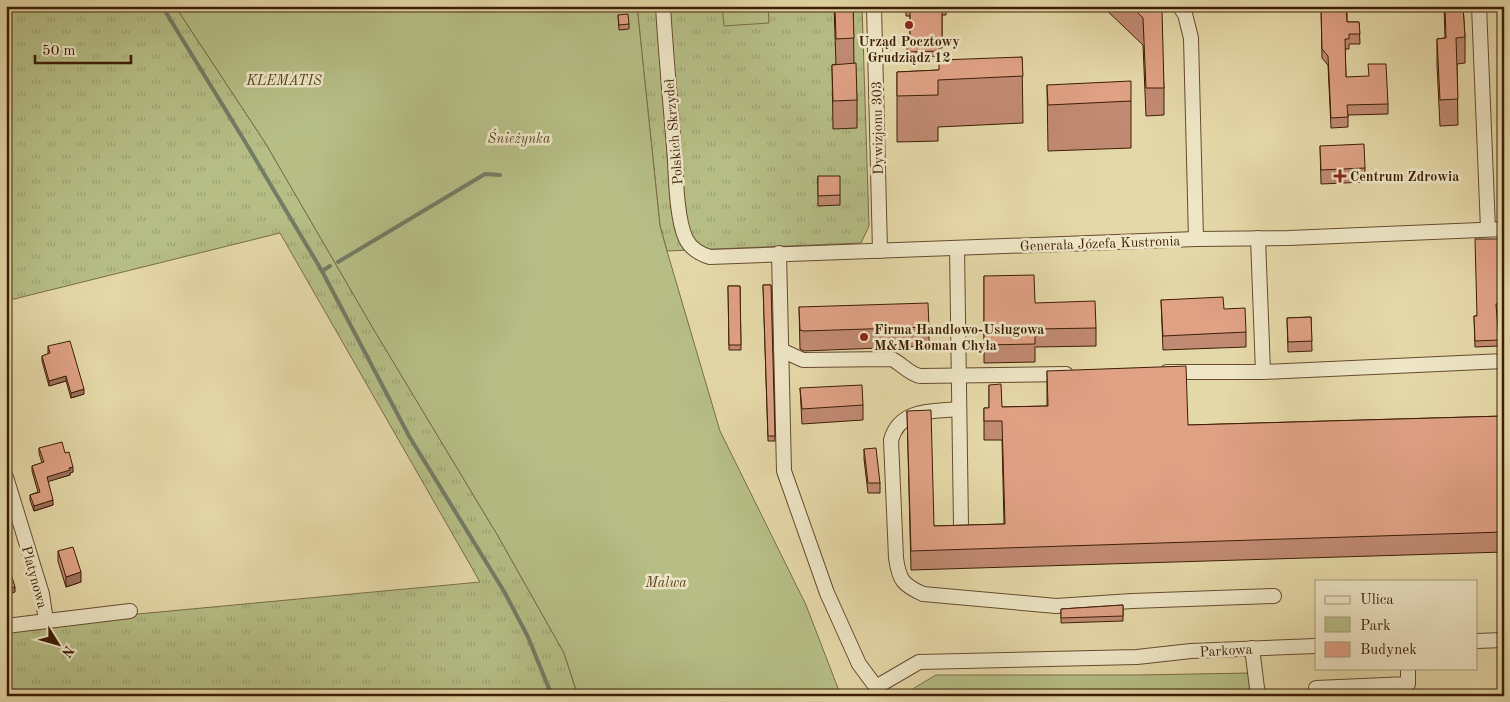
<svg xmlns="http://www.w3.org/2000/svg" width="1510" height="702" font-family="'Old Standard TT',serif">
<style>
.grass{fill:url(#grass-tufts);stroke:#7a6e46}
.green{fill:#b6be86;stroke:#7a6e46}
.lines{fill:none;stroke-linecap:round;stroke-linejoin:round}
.stream{stroke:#737c64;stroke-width:4}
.minor-casing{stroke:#674c2e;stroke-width:16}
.minor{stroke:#eee6c6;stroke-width:14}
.wall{fill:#c18a72;stroke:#3d1e05}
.shaded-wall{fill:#9d715d;stroke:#3d1e05}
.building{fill:#e0a185;stroke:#3d1e05}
.poi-dot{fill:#8f2418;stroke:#eee6c6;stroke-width:2}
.labels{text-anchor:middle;stroke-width:5;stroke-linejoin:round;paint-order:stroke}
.poi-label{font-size:14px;font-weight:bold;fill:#3d1e05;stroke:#eee6c6;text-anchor:start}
.park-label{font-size:14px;font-style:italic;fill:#5b4625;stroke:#eee6c6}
.street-label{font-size:14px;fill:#3d1e05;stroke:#eee6c6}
</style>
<defs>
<pattern id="grass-tufts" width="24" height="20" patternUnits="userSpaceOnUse" patternTransform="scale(1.25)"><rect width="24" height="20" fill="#b6be86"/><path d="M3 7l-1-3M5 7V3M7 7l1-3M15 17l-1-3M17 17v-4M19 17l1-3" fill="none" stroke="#9da372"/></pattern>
</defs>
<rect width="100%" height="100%" fill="#e5d8a8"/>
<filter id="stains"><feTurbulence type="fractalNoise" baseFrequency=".004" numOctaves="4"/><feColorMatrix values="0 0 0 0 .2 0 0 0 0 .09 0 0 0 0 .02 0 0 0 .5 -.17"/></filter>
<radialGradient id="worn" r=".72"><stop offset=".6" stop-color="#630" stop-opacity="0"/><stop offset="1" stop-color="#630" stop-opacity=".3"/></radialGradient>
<g class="grass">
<polygon points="6,6 175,6 266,144 374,330 498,536 564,653 578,696 6,696 6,633 138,614 480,582 280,233 6,301"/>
<polygon points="637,6 862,6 869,226 861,243 667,251 660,226"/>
</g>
<g class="green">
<polygon points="175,6 637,6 660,226 667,251 720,431 806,605 841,696 578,696 564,653 498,536 374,330 266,144"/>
<polygon points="722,6 768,6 769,23 724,26"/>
<polygon points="1250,673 1252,696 909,696 914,688 936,675 1138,675"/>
</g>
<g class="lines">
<g class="stream">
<polyline points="162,6 244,140 322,271 409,436 505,593 528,637 552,696"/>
<polyline points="338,262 485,174 500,175"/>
<polyline points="322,271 330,266"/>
</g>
<defs>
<g id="minor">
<path d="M663,6C666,57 671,109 675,160C676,182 677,220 686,239C691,249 700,254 710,257L1196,239L1289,238L1504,229"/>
<polyline points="874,6 880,251"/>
<polyline points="1179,6 1185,14 1191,38 1196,239"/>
<polyline points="1479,6 1488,229"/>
<polyline points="1258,238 1263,372"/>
<polyline points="957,248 961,526"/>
<polyline points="779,253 784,471 827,593 859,664 876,687 919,662 1137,657 1191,651 1316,646"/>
<path d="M781,350L803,360L892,359C902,364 909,374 920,376L1066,374"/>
<polyline points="1167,372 1263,372 1504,361"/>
<path d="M959,409C932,412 900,408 891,440L896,558C899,580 903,585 923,594L1056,606L1132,601L1274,596"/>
<polyline points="6,477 42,594 46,621"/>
<polyline points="6,626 130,611"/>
<polyline points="1476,641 1504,640"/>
<polyline points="1252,648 1257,688 1260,696"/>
<polyline points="1316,688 1408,684 1408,668"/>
</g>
</defs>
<use href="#minor" class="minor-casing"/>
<use href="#minor" class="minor"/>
</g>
<g class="wall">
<polygon points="834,6 853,6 854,64 857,100 857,128 833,129 832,65 836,64"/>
<polygon points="906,6 950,6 950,10 946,10 946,15 942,15 942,48 938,48 939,56 907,57 907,38 910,38 910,16 906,16"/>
<polygon points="1102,6 1159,6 1164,88 1164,115 1146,116 1143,45"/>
<polygon points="1321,6 1383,6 1383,9 1347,11 1347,22 1359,22 1360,44 1349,44 1349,49 1345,49 1346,77 1388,104 1388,114 1348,115 1348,127 1331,128 1328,65 1322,58"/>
<polygon points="1444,6 1463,6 1465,37 1465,63 1457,64 1458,125 1440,126 1437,65 1437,39 1445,38"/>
<polygon points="618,15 629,24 629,29 619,30"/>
<polygon points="1022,57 1023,123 938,127 938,141 897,142 897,72 939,70"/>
<polygon points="1047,85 1131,101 1131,148 1048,151"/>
<polygon points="1320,146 1365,168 1365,182 1321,184"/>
<polygon points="818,176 840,195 840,205 818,206"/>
<polygon points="1499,239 1500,310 1497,311 1499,346 1475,347 1474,316 1477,316"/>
<polygon points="984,276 1035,303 1096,328 1096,346 1035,347 1035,362 984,363"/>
<polygon points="763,285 771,285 775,441 768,441"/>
<polygon points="728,286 740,286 741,350 729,350"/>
<polygon points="1161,300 1224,309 1246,332 1246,347 1163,350"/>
<polygon points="799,307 929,327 929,346 804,351 800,349"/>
<polygon points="1311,317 1312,351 1288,352 1287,318"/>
<polygon points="48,346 84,394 71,398 66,381 49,386 42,361 42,356 48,354"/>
<polygon points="1047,371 1188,425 1504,416 1504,552 911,570 907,411 934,526 1004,524 1002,440 984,440 984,408 989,408 989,385 1002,407 1047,406"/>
<polygon points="800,388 863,405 863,420 802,424"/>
<polygon points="39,448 65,453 73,472 70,473 70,475 48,481 53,505 34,511 30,500 30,495 38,492 32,471 32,466 42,463 39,453"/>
<polygon points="864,449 880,483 880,493 868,493 864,459"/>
<polygon points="58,551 81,582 66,587 58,561"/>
<polygon points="1123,605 1123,621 1061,623 1061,609"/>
</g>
<g class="shaded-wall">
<polygon points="66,376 66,381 49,386 49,381"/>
<polygon points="84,389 84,394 71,398 71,393"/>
<polygon points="73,467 73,472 70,473 70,475 47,482 47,477"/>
<polygon points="53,500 53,505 34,511 34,506"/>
<polygon points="81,572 81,582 66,587 66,577"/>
<polygon points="15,587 15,592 6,595 6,590"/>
</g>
<g class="building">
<polygon points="835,6 853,6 854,38 836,39"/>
<polygon points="906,6 946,6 946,10 942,10 942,43 938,43 939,51 907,52 907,38 910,38 910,11 906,11"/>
<polygon points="1131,6 1159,6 1162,9 1164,88 1146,88 1143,18"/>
<polygon points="1321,6 1346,6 1347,22 1359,22 1360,34 1349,34 1349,39 1345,39 1346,77 1369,76 1368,64 1386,64 1388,104 1347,105 1348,117 1331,118 1328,56 1322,49"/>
<polygon points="1445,6 1463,6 1465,37 1456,38 1458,99 1440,100 1437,39 1446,38"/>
<polygon points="628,14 629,24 619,25 618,15"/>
<polygon points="1022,57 1023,76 938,80 938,95 897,96 897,72 939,70 939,60"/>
<polygon points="856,63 857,100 833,101 832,65"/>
<polygon points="1131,81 1131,101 1048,105 1047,85"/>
<polygon points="1364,144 1365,168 1321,170 1320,146"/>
<polygon points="818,176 840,176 840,195 818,196"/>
<polygon points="1475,239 1499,239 1500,304 1496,304 1499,340 1475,341 1474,316 1477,316"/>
<polygon points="1034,275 1035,303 1095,301 1096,328 1035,329 1035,344 984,345 984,276"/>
<polygon points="763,285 771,285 775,436 768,436"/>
<polygon points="728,286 740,286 741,345 729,345"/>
<polygon points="1223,297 1224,309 1245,308 1246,332 1163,336 1161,300"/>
<polygon points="928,303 929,327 804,331 800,330 799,307"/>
<polygon points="1311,317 1312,341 1288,342 1287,318"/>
<polygon points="70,341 84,389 71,393 66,376 49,381 42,356 50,353 48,346"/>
<polygon points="1186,366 1188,425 1504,416 1504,532 911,551 907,411 931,410 934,526 1005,524 1002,421 984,421 984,408 989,408 989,385 1001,384 1002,407 1048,406 1047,371"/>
<polygon points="862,385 863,405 802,409 800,388"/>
<polygon points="62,442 65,453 69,452 73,467 69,468 70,470 47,477 53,500 34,506 30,495 40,492 32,466 44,462 39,448"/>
<polygon points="876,448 880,483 868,483 864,449"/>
<polygon points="73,547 81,572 66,577 58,551"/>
<polygon points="6,557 15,587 6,590"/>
<polygon points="1123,605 1123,616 1061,618 1061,609"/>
<polygon points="1434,694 1434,696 1383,696"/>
</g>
<g class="poi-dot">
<circle cx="909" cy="25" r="5"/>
<path d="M1337.5 168.5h5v5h5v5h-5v5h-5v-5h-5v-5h5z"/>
<circle cx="864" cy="337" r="5"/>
</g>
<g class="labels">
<g class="poi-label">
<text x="909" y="46" text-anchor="middle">Urząd Pocztowy<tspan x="909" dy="16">Grudziądz 12</tspan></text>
<text x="1350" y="181">Centrum Zdrowia</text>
<text x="874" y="334">Firma Handlowo-Usługowa<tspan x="874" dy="16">M&amp;M Roman Chyła</tspan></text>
</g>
<g class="park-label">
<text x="284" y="85">KLEMATIS</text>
<text x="519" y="143">Śnieżynka</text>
<text x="666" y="587">Malwa</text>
</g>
<g class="street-label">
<text transform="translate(877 128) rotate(-91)" y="5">Dywizjonu 303</text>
<text transform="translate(673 132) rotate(-95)" y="5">Polskich Skrzydeł</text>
<text transform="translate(1100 243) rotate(-2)" y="5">Generała Józefa Kustronia</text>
<text transform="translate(35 577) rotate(75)" y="5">Platynowa</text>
<text transform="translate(1226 650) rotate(-3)" y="5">Parkowa</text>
</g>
</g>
<rect width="1510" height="702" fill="none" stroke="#e5d8a8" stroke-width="25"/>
<rect x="8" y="8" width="1495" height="687" fill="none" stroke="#3d1e05" stroke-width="2.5"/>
<rect x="12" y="12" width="1485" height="677" fill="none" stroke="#3d1e05"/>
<rect x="1315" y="580" width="162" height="90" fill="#eee6c6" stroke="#a79679"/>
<rect x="1325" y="596" width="25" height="8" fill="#eee6c6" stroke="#a79679"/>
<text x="1360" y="604" font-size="15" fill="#3d1e05">Ulica</text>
<rect x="1325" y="617" width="25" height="15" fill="#b6be86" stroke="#a79679"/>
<text x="1360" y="630" font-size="15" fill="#3d1e05">Park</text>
<rect x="1325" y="642" width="25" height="15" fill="#e0a185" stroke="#a79679"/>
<text x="1360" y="654" font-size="15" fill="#3d1e05">Budynek</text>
<g transform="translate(58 644) rotate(127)" stroke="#eee6c6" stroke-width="4" paint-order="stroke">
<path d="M0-4L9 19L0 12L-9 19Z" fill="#3d1e05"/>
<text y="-8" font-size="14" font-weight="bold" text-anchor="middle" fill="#3d1e05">N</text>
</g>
<path d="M35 55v8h96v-8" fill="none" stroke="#3d1e05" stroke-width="2.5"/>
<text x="42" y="55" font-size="15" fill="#3d1e05" stroke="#eee6c6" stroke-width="4" paint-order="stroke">50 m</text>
<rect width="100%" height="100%" filter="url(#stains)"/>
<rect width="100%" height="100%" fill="url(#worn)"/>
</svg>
